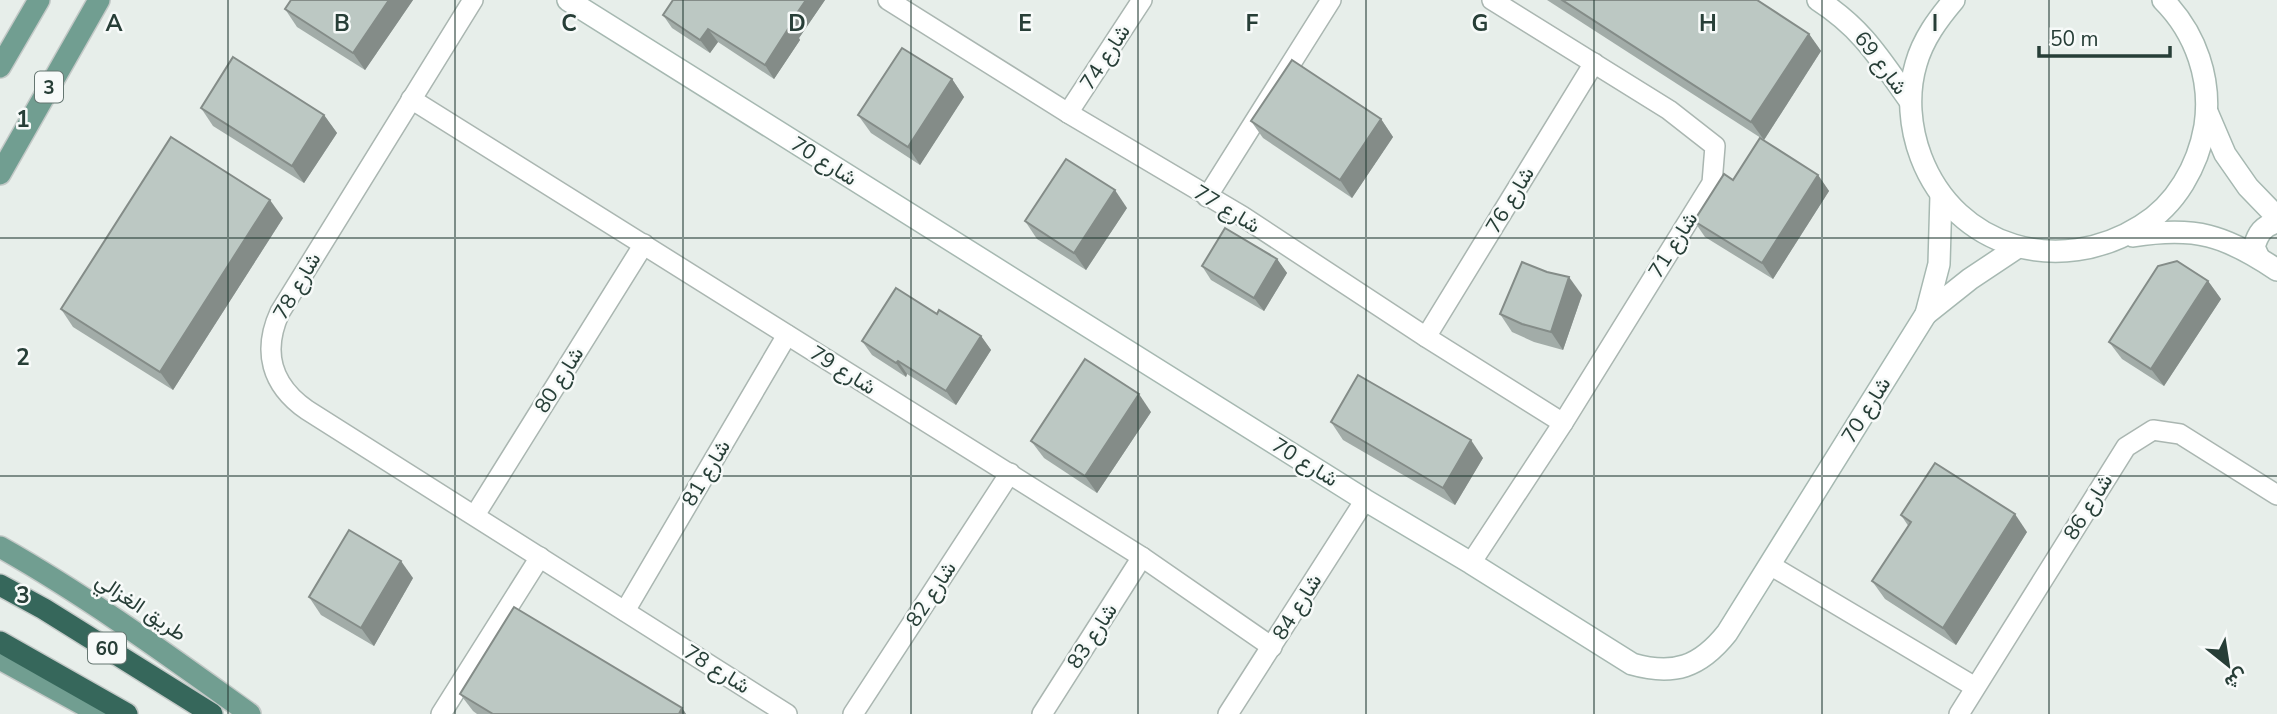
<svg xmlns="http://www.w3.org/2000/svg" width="2277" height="714" font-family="'Nunito Sans',Vazirmatn,sans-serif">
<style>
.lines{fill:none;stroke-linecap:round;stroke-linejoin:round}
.street-casing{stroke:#aab6b1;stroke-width:22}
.secondary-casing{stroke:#a6b8b1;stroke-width:24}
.primary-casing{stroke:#c3c9c7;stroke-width:24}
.highway-casing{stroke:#c3c9c7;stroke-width:24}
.street{stroke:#fff;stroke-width:19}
.secondary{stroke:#fff;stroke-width:21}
.primary{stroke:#719e91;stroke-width:21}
.highway{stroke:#36675b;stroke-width:21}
.wall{fill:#a2aca8}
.shaded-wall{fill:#848c88}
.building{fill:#bcc8c3;stroke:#848c88;stroke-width:2}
.grid{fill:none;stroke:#273e37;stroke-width:2;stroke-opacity:0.55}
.labels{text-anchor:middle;stroke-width:5;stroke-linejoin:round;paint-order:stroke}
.shield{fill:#f7faf9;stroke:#657671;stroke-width:2}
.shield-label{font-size:19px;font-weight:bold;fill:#273e37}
.street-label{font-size:21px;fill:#273e37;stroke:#f7faf9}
.grid-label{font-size:23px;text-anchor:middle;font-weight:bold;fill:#273e37;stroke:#f7faf9;stroke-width:5;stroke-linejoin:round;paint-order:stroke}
</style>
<rect width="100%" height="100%" fill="#e7eeea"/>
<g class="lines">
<defs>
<g id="street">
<path d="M473,0L280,312C262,351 271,385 307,410L787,714"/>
<polyline points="888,0 1068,113 1242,216 1426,337 1563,423"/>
<polyline points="411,99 1142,557 1272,647"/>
<polyline points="1068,113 1142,0"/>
<polyline points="1207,197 1331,0"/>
<polyline points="1426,337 1594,63"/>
<polyline points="475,515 644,244"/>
<polyline points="1471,563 1563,423 1712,183 1715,146 1669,110 1492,0"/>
<polyline points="1770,565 1975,687"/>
<polyline points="625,611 787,335"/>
<polyline points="441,714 540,557"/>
<polyline points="853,714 1010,473"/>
<polyline points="1042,714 1142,557"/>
<polyline points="1228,714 1365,500"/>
<polyline points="1959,714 2126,447 2153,430 2180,434 2277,495"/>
</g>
<g id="secondary">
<path d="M568,0L1365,500L1471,563L1632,664C1674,676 1700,667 1727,633L1926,314L1939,264L1941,195"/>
<path d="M1818,0C1863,29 1880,59 1910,101"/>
<path d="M1954,0C1938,19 1923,39 1916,64C1907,94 1910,128 1921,157C1956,249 2060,277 2141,226C2176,205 2198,166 2205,126C2212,80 2196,33 2163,0"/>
<polyline points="2207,112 2225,154 2248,187 2277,217"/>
<path d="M2133,236C2195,226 2225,235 2277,270"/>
<path d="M2259,258L2254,247C2258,233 2263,226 2277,222"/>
<polyline points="1926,314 1970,279 2018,247"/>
</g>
<g id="primary">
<polyline points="0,67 39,0"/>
<polyline points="0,174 99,0"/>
<path d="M0,547C87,596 169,656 250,714"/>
<polyline points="0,659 100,714"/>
</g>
<g id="highway">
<polyline points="0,585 44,609 212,714"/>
<polyline points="0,642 127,714"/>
</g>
</defs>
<use href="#street" class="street-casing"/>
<use href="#secondary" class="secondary-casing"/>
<use href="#primary" class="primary-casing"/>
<use href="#highway" class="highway-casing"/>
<use href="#street" class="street"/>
<use href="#secondary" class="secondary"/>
<use href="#primary" class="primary"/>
<use href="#highway" class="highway"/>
</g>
<g class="wall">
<polygon points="413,0 365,70 297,27 285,9"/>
<polygon points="673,0 825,0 799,38 800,40 774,79 718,42 710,53 672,28 663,15"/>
<polygon points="1547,0 1757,0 1809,34 1821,51 1764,140"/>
<polygon points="952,79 964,97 920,165 871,133 858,115"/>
<polygon points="201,108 324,115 337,133 304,183 213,126"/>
<polygon points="1381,119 1393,137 1352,198 1263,138 1251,121"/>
<polygon points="1818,175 1829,191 1773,279 1705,237 1694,221 1733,180"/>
<polygon points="1127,208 1086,270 1037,239 1025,221"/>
<polygon points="283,218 173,390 73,327 61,309"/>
<polygon points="1277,259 1287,273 1264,311 1211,280 1202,266"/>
<polygon points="2208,281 2221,299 2164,386 2122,359 2109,342"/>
<polygon points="1582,295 1563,350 1534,342 1512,332 1500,314"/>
<polygon points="937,314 981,336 991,350 956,405 907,374 906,377 872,355 862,341"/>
<polygon points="1151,412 1097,493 1044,458 1031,441"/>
<polygon points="1331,422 1483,458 1455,505 1343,440"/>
<polygon points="1901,515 2027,532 1956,645 1885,599 1872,581 1909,527"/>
<polygon points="413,578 374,646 321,615 309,597"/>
<polygon points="460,694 682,708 686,714 477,714 473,711"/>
</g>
<g class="shaded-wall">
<polygon points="389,0 413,0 365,70 353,53"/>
<polygon points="806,0 825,0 799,38 800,40 774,79 765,65 789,25"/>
<polygon points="708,29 718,42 710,53 700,40"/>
<polygon points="1809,34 1821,51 1764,140 1751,122"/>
<polygon points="952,79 964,97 920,165 908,147"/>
<polygon points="324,115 337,133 304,183 292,166"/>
<polygon points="1381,119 1393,137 1352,198 1340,180"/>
<polygon points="1818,175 1829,191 1773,279 1762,263"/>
<polygon points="1115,190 1127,208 1086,270 1074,253"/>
<polygon points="270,200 283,218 173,390 160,372"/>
<polygon points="1277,259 1287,273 1264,311 1254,298"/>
<polygon points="1569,277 1582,295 1563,350 1551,332"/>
<polygon points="2208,281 2221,299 2164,386 2151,369"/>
<polygon points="981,336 991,350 956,405 946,391"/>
<polygon points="898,361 907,374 906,377 896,363"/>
<polygon points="1139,394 1151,412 1097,493 1085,476"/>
<polygon points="1471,440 1483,458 1455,505 1443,488"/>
<polygon points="2015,514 2027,532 1956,645 1943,628"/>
<polygon points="401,561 413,578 374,646 361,628"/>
<polygon points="682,708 686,714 679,714"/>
</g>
<g class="building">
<polygon points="291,0 389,0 353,53 285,9"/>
<polygon points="673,0 806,0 789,25 790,26 765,65 708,29 700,40 663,15"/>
<polygon points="1562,0 1757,0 1809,34 1751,122"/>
<polygon points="902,48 952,79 908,147 858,115"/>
<polygon points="233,57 324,115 292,166 201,108"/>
<polygon points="1292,60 1381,119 1340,180 1251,121"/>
<polygon points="171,137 270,200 160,372 61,309"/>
<polygon points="1760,138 1818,175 1762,263 1694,221 1724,174 1733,180"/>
<polygon points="1066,159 1115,190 1074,253 1025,221"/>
<polygon points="1225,228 1277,259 1254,298 1202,266"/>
<polygon points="2177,261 2208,281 2151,369 2109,342 2158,266"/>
<polygon points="1522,262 1547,272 1569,277 1551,332 1522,324 1500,314"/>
<polygon points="896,288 937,314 939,310 981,336 946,391 898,361 896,363 862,341"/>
<polygon points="1085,359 1139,394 1085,476 1031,441"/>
<polygon points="1358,375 1471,440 1443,488 1331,422"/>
<polygon points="1935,463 2015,514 1943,628 1872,581 1911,522 1901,515"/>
<polygon points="349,530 401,561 361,628 309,597"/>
<polygon points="514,607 682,708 679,714 493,714 460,694"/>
</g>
<path class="grid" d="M228,0V714M455,0V714M683,0V714M911,0V714M1138,0V714M1366,0V714M1594,0V714M1822,0V714M2049,0V714M0,238H2277M0,476H2277"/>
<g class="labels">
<g class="shield">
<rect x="35" y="71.5" width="28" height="31" rx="5"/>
<rect x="88" y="632.5" width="38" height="31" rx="5"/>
</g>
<g class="shield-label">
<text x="49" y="94">3</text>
<text x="107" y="655">60</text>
</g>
<g class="street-label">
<text transform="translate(1105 57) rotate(-57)" y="7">شارع 74</text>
<text transform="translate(1881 63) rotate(53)" y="7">شارع 69</text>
<text transform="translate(824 161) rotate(32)" y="7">شارع 70</text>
<text transform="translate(1510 200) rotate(-59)" y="7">شارع 76</text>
<text transform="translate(1227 209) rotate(31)" y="7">شارع 77</text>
<text transform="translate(1673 245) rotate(-58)" y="7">شارع 71</text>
<text transform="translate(297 286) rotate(-60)" y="7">شارع 78</text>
<text transform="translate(843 370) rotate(32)" y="7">شارع 79</text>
<text transform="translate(559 380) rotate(-58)" y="7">شارع 80</text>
<text transform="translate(1866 410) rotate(-58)" y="7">شارع 70</text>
<text transform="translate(1305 462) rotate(32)" y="7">شارع 70</text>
<text transform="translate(706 473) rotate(-59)" y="7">شارع 81</text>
<text transform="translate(2088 507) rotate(-58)" y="7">شارع 86</text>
<text transform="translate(931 594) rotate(-57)" y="7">شارع 82</text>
<text transform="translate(141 607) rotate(34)" y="7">طريق الغزالي</text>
<text transform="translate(1297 607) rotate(-58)" y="7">شارع 84</text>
<text transform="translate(1092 636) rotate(-57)" y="7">شارع 83</text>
<text transform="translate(717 669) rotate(32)" y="7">شارع 78</text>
</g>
</g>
<g class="grid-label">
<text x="114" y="31">A</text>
<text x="342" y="31">B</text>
<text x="569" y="31">C</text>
<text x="797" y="31">D</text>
<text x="1025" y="31">E</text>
<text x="1252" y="31">F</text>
<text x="1480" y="31">G</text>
<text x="1708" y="31">H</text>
<text x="1935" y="31">I</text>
<text x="23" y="127">1</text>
<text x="23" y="365">2</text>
<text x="23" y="603">3</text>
</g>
<g transform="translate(2228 665) rotate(150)" stroke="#f7faf9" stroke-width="5" paint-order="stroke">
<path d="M0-5L12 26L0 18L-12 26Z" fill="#273e37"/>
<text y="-10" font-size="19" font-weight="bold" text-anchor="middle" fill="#273e37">ش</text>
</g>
<path d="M2039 46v10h131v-10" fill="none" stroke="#273e37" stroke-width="3.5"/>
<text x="2050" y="46" font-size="21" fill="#273e37" stroke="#f7faf9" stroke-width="5" paint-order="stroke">50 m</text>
</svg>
